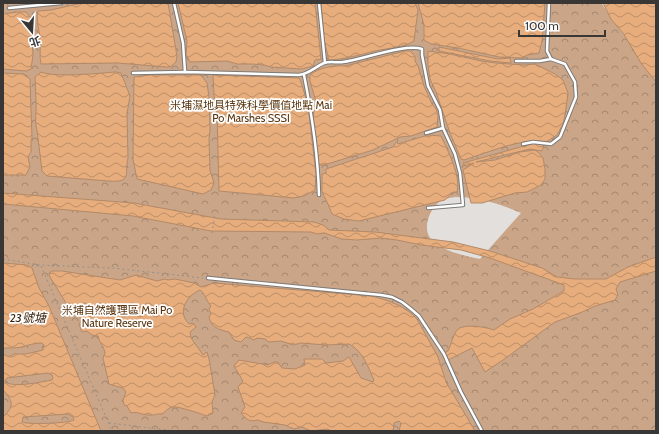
<svg xmlns="http://www.w3.org/2000/svg" width="659" height="434" font-family="Cabin,'Noto Sans TC',sans-serif">
<style>
.park{fill:url(#park-crowns);fill-rule:evenodd}
.water{fill:url(#water-waves);stroke:#b38a68;fill-rule:evenodd}
.lines{fill:none;stroke-linecap:round;stroke-linejoin:round}
.lane-casing{stroke:#7c7a78;stroke-width:4.5}
.path{stroke:#949190;stroke-width:1;stroke-dasharray:2 3;stroke-linecap:butt}
.lane{stroke:#fff;stroke-width:2.5}
.labels{text-anchor:middle;stroke-width:3.5;stroke-linejoin:round;paint-order:stroke}
.park-label{font-size:11px;fill:#5a340e;stroke:#fff}
.water-label{font-size:12px;font-style:italic;fill:#3b230e;stroke:#fff}
</style>
<defs>
<pattern id="park-crowns" width="20" height="18" patternUnits="userSpaceOnUse"><rect width="20" height="18" fill="#caa587"/><path d="M2 6a3 3 0 1 1 6 0M12 15a3 3 0 1 1 6 0" fill="none" stroke="#a5876f"/></pattern>
<pattern id="water-waves" width="16" height="10" patternUnits="userSpaceOnUse"><rect width="16" height="10" fill="#e8ad7d"/><path d="M0 5q4-4 8 0t8 0" fill="none" stroke="#bd8e67"/></pattern>
</defs>
<rect width="100%" height="100%" fill="#e2dfdd"/>
<path class="park" d="M3,3H601L656,80V431H3ZM455,197C479,197 500,204 521,213L480,259C465,256 446,252 434,242C421,232 428,212 438,203C442,199 450,198 455,197Z"/>
<g class="water">
<path d="M82,3H168L177,56L176,62L170,67H166L118,63L41,64C39,55 41,47 40,38C39,28 36,21 38,11L51,10Z"/>
<polygon points="178,3 315,3 321,59 315,60 313,66 301,69 271,67 264,65 252,64 237,64 227,61 190,62 186,55 187,41"/>
<path d="M321,3H415L418,10L414,41C403,48 388,48 375,51C360,55 345,59 329,60L324,40Z"/>
<polygon points="418,3 545,3 542,41 539,53 527,55 522,58 499,57 458,48 431,44 424,40 424,25"/>
<polygon points="603,3 656,3 656,82 641,63 623,33 611,19"/>
<polygon points="18,12 26,12 32,19 34,19 35,22 31,23 33,55 31,69 26,71 3,69 3,14"/>
<polygon points="439,47 498,59 510,58 511,63 490,61 439,51"/>
<path d="M405,51H410L415,56V61L418,66L424,86L432,104L436,109L438,115L437,127L411,136L400,137L373,150L324,165H320L318,162L313,116L316,102L310,81V75C318,68 334,65 345,66Z"/>
<path d="M428,51L450,54L481,61L496,63L524,65L535,64L555,74L563,80L568,93L565,115L563,124L557,135L546,142C523,137 487,153 464,160L461,159L450,133L436,92L430,79L428,65Z"/>
<path d="M41,72C56,78 99,73 116,72L121,73L130,96L127,113L128,158C124,174 133,183 108,181L47,176L42,171L37,130C34,121 37,110 36,101C36,93 35,85 35,77Z"/>
<polygon points="3,73 24,74 30,79 32,138 31,140 31,152 28,157 30,167 26,175 3,175"/>
<polygon points="150,75 201,75 207,83 209,97 210,130 209,139 210,170 214,183 211,190 203,194 137,179 133,159 134,77"/>
<polygon points="213,75 299,78 301,82 308,105 316,174 315,190 304,196 294,198 219,191 217,112 214,95"/>
<path d="M428,135L441,136C448,151 461,176 457,192H453L445,200L359,221L344,219L332,214L328,204L322,192V174L326,173V169L393,147L397,141L398,144Z"/>
<polygon points="535,143 544,145 542,151 530,149 476,162 495,160 520,152 535,150 539,153 543,158 545,169 545,179 541,185 527,192 515,193 482,203 471,203 463,170 474,163 465,166 463,163"/>
<path d="M3,193L134,203L221,219L314,222L323,225L329,230L375,232L453,242L490,251L542,268L557,277L575,279H606L628,267L656,257V271L620,282L616,289L618,295L615,300L595,306L580,313L555,322L503,360L485,372L472,348L448,360L444,353L448,351C451,345 453,335 457,330C463,323 486,327 494,330L510,319L533,309L564,291V285L490,258L461,250L421,245L397,240L381,238L357,240L342,239L324,233L317,234L311,232L211,231L133,216L3,204Z"/>
<path d="M3,263L27,265L32,268L39,288L49,306L101,431H3V417C15,406 13,401 3,390V354L9,357L14,354H26L43,350L44,345L42,343C34,343 29,345 22,347C17,348 10,348 5,348L3,350ZM48,373L52,375L53,378L52,380C41,382 14,388 5,382V380L7,378ZM68,414L73,417L74,420C69,423 28,425 22,422L23,417Z"/>
<path d="M52,271H62L120,280L136,275L157,281L165,279L168,280L175,279L194,283L201,287L214,283L371,296C388,300 405,306 417,319L438,357L446,382L475,431H399L401,423L399,421L394,423L393,431H332L327,429L311,431L302,427L294,429L285,425L263,422L258,420C249,422 247,420 241,413L245,407L238,387L243,381L234,366L239,360L268,365L274,362H278L282,368L295,369L305,365L304,359H322L326,363L343,361L349,357L361,378L373,382L374,380C368,367 363,351 349,344L326,345L301,343L293,345L281,341L269,342L265,339L258,338L253,340L250,338L246,337L241,342L234,340L229,332C219,330 211,327 209,317L211,314L209,309L211,306C206,301 206,294 200,290C190,294 181,305 184,316C184,318 187,322 189,324L193,323L196,327L190,332L191,338L203,355L207,352L209,359L215,395L212,402L213,413L207,416C202,414 178,406 173,407C169,407 165,412 162,414C157,413 154,416 149,415C142,415 137,411 131,413L127,406L124,405L123,400L126,392L123,388L109,384L103,358L105,353C104,346 99,342 98,336L92,335L87,331L82,332L79,324L83,319V316L80,313L71,315L68,312L66,303L50,277L49,273Z"/>
</g>
<g class="lines">
<defs>
<g id="lane">
<polyline points="174,3 183,43 185,72"/>
<polyline points="319,3 325,63"/>
<polyline points="9,8 61,3"/>
<polyline points="516,61 540,61 551,59 547,51 549,3"/>
<path d="M133,73L185,72L299,75C309,74 315,67 324,63C330,61 337,63 343,62C361,60 406,43 422,49V55L428,86L440,110L443,128L455,154L460,173L463,205L428,208"/>
<path d="M304,75C312,115 318,154 319,195"/>
<polyline points="426,133 443,128"/>
<polyline points="523,144 533,142 551,144 560,137 576,97 575,82 565,64 551,59"/>
<polyline points="208,278 381,295 392,297 402,302 411,309 419,316 444,354 461,392 482,431"/>
</g>
</defs>
<use href="#lane" class="lane-casing"/>
<g class="path">
<polyline points="212,233 215,215"/>
<polyline points="3,259 40,265 112,268 203,278"/>
<polyline points="41,266 112,431"/>
<polyline points="109,423 175,431"/>
</g>
<use href="#lane" class="lane"/>
</g>
<g class="labels">
<g class="park-label">
<text x="251" y="109">米埔濕地具特殊科學價值地點 Mai<tspan x="251" dy="13">Po Marshes SSSI</tspan></text>
<text x="117" y="314">米埔自然護理區 Mai Po<tspan x="117" dy="13">Nature Reserve</tspan></text>
</g>
<g class="water-label">
<text x="28" y="322">23號塘</text>
</g>
</g>
<rect width="659" height="434" fill="none" stroke="#383736" stroke-width="8"/>
<g transform="translate(32 32) rotate(162)" stroke="#ffffff" stroke-width="3" paint-order="stroke">
<path d="M0-3L7 15L0 10L-7 15Z" fill="#383736"/>
<text y="-6" font-size="11" font-weight="bold" text-anchor="middle" fill="#383736">北</text>
</g>
<path d="M519 30v6h86v-6" fill="none" stroke="#383736" stroke-width="2"/>
<text x="525" y="30" font-size="12" fill="#383736" stroke="#ffffff" stroke-width="3" paint-order="stroke">100 m</text>
</svg>
